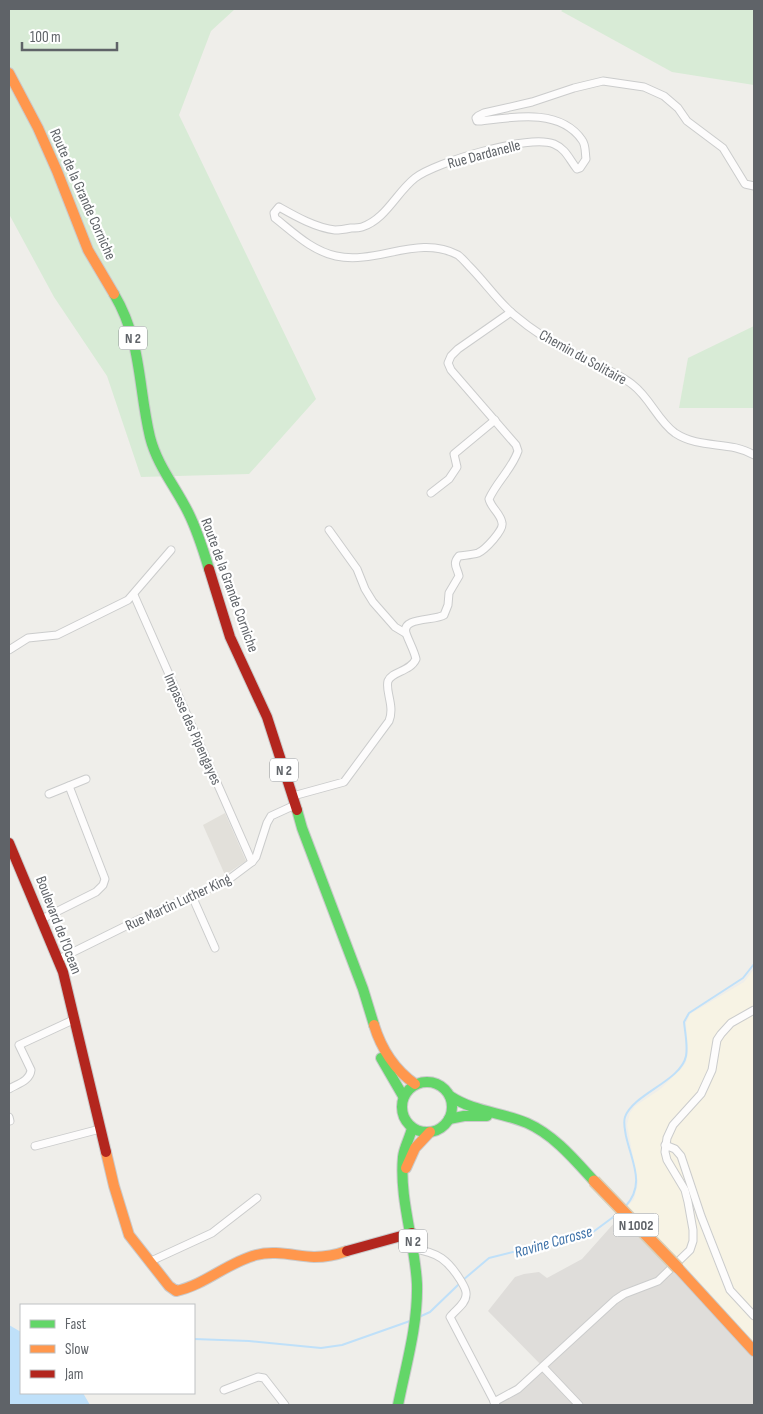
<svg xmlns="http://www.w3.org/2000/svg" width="763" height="1414" font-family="'Sofia Sans Condensed',sans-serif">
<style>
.commercial{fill:#f7f3e4}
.industrial{fill:#dfddda}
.education{fill:#e2e0da}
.green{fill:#d8ebd6}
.water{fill:#bfe0f9}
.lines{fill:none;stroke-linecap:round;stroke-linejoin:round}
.stream{stroke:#bfe0f9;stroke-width:2}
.street-casing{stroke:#cbcccc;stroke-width:9}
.fast-casing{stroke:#cacacb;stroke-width:12}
.slow-casing{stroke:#cacacb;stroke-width:12}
.jam-casing{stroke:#cacacb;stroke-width:12}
.street{stroke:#fdfcfc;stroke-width:7}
.fast{stroke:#63d668;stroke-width:10}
.slow{stroke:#ff974d;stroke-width:10}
.jam{stroke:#b3261e;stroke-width:10}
.slow-bridge-casing{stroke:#d7ceb8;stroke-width:14;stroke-linecap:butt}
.slow-bridge{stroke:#ff974d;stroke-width:11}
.labels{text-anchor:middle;stroke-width:4.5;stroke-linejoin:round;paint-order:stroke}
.shield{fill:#fff;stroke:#8f9295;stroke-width:1}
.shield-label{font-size:14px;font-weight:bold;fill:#5f6368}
.street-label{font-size:15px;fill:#5f6368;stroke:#fff}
.water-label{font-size:16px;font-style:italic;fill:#4174aa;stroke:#fff}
</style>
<rect width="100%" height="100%" fill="#efeeea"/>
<polygon class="commercial" points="754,969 754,1350 626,1208 634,1199 638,1183 627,1125 630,1113 635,1106 659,1090 681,1069 686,1062 688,1052 686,1023 690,1014 744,982"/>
<polygon class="industrial" points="624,1212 754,1351 754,1405 496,1405 543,1367 488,1311 515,1277 524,1274 539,1272 547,1278 582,1259"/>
<polygon class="education" points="225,813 246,861 225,875 203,825"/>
<g class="green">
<polygon points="9,9 235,9 211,31 179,115 316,399 249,474 141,477 107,376 54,297 9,214"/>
<polygon points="564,9 754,9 754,85 672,72 561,11"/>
<polygon points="754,326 754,408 679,408 688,358"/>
</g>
<polygon class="water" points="9,1325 21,1332 21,1393 83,1393 90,1405 9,1405"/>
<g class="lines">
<g class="stream">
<path d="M625,1207C646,1184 632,1163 626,1136C625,1130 623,1123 625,1117C633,1094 681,1081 686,1056C688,1045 685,1033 684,1022L689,1013L743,978L754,964"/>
<polyline points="463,1280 489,1258 593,1232 620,1212"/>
<polyline points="419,1317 430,1312 459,1284"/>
<polyline points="194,1339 249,1341 321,1348 342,1345 410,1321"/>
</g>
<defs>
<g id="street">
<path d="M754,186L745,184L723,148L687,121L678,108L664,96L644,87L603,81L574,88L532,102L484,113L478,116L476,118L477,121H481C513,117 560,108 582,140C586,145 585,153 586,159L580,168L577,169C569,159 566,149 554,144C529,134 436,162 415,178C396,193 386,219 362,227C359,228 354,228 351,228C346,229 340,230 335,230C316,228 295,216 279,207L274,213L275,218C294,233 312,251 336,256C377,265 418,234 458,255C462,258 466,263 469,266C484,281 497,300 513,314C533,331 555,345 579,357C597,366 617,372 633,385C650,398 658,421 675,433C701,450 729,440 754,455"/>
<polyline points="431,493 449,479 457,467 454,454 495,420"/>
<polyline points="329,530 357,569 365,589 373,602 395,627 405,633"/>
<polyline points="134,595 252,862"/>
<polyline points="9,650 28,638 57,635 128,600 171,550"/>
<polyline points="49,794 86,779"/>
<path d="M293,796L344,782L389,721C395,706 385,691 388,681C392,671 410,672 416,659C414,650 409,642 406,633C401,617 435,621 444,615L448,605L449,593L459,576C457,567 452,564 459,556C465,555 472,555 478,553C485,550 504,530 502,523C501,514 491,508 489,499C497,481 512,469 518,451L516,445L451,370L448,363L451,356L458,349L511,312"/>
<polyline points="192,896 215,948"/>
<polyline points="42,919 96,892 103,885 105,879 69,786"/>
<polyline points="59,959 140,919 228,880 252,862 256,857 267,823 271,816 295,805"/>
<path d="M9,1089C17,1084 30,1081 31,1070L19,1045L73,1020"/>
<polyline points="9,1117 10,1121"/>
<polyline points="665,1145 675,1149 681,1156 701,1216 730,1290 754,1316"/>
<polyline points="35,1146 100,1129"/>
<path d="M413,1249C438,1252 448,1260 461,1281C463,1285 467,1290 466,1295C466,1304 455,1310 450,1317L496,1405"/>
<polyline points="149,1262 212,1233 257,1198"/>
<polyline points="543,1367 579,1405"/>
<polyline points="224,1390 258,1377 264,1378 285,1405"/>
<polyline points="494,1402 518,1389 615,1300 624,1294 658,1281 690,1250 693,1241 693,1230 688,1202 685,1190 667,1160 665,1152 667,1138 673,1125 701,1094 712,1070 717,1040 721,1034 731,1023 754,1010"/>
</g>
<g id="fast">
<path d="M114,294C142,341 138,387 150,437C157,465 175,486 188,512C197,530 203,549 209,569"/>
<polyline points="297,810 302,828 363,989 374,1025"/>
<polyline points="381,1058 403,1096"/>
<circle cx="427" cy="1107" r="25"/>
<path d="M450,1096C474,1112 501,1112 527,1123C554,1135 574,1159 594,1181"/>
<polyline points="449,1119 464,1116 487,1116"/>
<path d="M398,1405C406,1365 418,1325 417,1284C415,1242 399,1199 403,1157C404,1147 410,1138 412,1128"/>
</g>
<g id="slow">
<polyline points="9,73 38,128 57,171 88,250 114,294"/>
<path d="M374,1025C381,1048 395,1070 415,1084"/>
<path d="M106,1152L114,1186L129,1235L169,1286L176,1291C205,1285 228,1262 256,1255C275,1250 295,1256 314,1257C325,1257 336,1255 347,1251"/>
<polyline points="406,1168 415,1148 430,1132"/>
<polyline points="678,1268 754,1351"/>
</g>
<g id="jam">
<polyline points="209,569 230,637 267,717 297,810"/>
<polyline points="9,843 63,972 106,1152"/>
<polyline points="347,1251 412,1233"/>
</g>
</defs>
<use href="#street" class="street-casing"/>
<use href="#fast" class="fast-casing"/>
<use href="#slow" class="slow-casing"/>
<use href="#jam" class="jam-casing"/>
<use href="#street" class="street"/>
<use href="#fast" class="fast"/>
<use href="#slow" class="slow"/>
<use href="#jam" class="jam"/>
<defs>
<polyline id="slow-bridge" points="594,1181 678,1268"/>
</defs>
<use href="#slow-bridge" class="slow-bridge-casing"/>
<use href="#slow-bridge" class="slow-bridge"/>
</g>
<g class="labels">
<g class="shield">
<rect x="119" y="326.5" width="28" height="23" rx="4"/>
<rect x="270" y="758.5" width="28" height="23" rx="4"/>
<rect x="613.5" y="1213.5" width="45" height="23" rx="4"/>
<rect x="399" y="1229.5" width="28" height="23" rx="4"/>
</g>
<g class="shield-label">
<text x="133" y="343">N 2</text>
<text x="284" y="775">N 2</text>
<text x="636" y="1230">N 1002</text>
<text x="413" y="1246">N 2</text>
</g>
<g class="street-label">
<text transform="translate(484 154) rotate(-15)" y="5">Rue Dardanelle</text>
<text transform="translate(83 194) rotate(66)" y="5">Route de la Grande Corniche</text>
<text transform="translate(583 357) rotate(29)" y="5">Chemin du Solitaire</text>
<text transform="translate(230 585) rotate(70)" y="5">Route de la Grande Corniche</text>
<text transform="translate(193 729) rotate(66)" y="5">Impasse des Pipengayes</text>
<text transform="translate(178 902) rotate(-25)" y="5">Rue Martin Luther King</text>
<text transform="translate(59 925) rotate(69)" y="5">Boulevard de l'Ocean</text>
</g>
<g class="water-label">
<text transform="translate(553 1241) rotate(-16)" y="6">Ravine Carosse</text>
</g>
</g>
<rect width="763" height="1414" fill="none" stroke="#5f6368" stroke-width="20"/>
<rect x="20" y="1304" width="175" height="90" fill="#ffffff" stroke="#bfc1c3"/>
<rect x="30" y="1320" width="25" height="8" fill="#63d668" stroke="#bfc1c3"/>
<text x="65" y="1329" font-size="15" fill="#5f6368">Fast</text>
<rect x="30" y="1345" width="25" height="8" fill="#ff974d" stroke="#bfc1c3"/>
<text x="65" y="1354" font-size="15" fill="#5f6368">Slow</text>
<rect x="30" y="1370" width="25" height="8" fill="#b3261e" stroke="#bfc1c3"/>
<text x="65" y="1379" font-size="15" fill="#5f6368">Jam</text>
<path d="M22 42v8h95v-8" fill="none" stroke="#5f6368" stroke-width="2.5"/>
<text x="30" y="42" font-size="15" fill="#5f6368" stroke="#ffffff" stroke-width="4" paint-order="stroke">100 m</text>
</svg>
